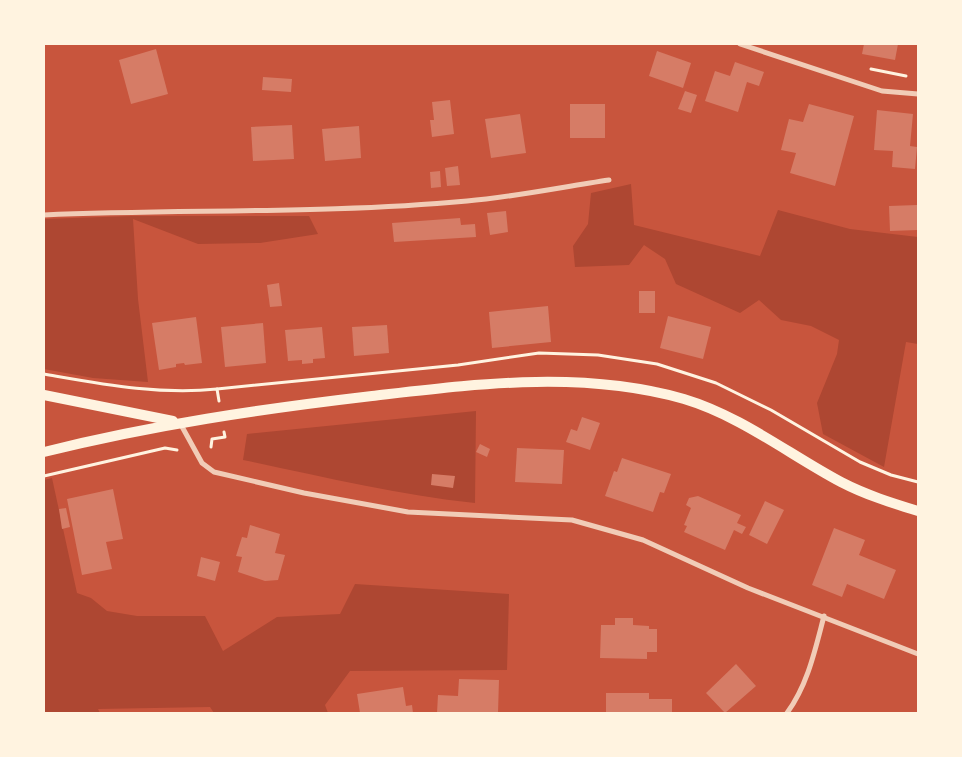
<svg xmlns="http://www.w3.org/2000/svg" width="962" height="757" font-family="'Roboto Condensed',sans-serif">
<style>
.green{fill:#ae4732}
.building{fill:#d67c66}
.lines{fill:none;stroke-linecap:round;stroke-linejoin:round}
.path{stroke:#fff3e0;stroke-width:3}
.minor{stroke:#f1ccb7;stroke-width:5}
.secondary{stroke:#fff3e0;stroke-width:10}
</style>
<rect width="100%" height="100%" fill="#c8553d"/>
<g class="green">
<polygon points="631,184 634,225 760,256 778,210 850,229 918,237 918,344 906,342 884,467 823,434 817,403 837,354 839,340 811,326 781,320 759,300 740,313 676,284 665,259 644,245 629,265 575,267 573,246 588,224 591,193"/>
<polygon points="132,216 309,216 318,234 260,243 198,244 133,219 138,299 148,382 93,378 44,369 44,219"/>
<path d="M476,411L475,503C397,495 320,476 243,460L247,434Z"/>
<polygon points="52,478 77,593 91,598 107,611 137,616 205,616 223,651 277,617 340,614 355,584 509,594 507,670 350,671 325,705 328,713 214,713 210,707 98,709 100,713 44,713 44,480"/>
</g>
<g class="building">
<polygon points="864,44 898,44 895,60 862,54"/>
<polygon points="156,49 168,94 131,104 119,60"/>
<polygon points="657,51 691,63 683,88 649,76"/>
<polygon points="735,62 764,72 759,86 747,82 738,112 705,101 715,71 730,76"/>
<polygon points="263,77 292,79 291,92 262,90"/>
<polygon points="685,91 697,95 691,113 678,109"/>
<polygon points="450,100 454,134 432,137 430,120 434,120 432,102"/>
<rect x="570" y="104" width="35" height="34"/>
<polygon points="809,104 854,116 835,186 790,173 796,153 781,150 789,119 803,122"/>
<polygon points="877,110 913,114 910,146 917,147 915,169 892,167 893,151 874,150"/>
<polygon points="520,114 526,153 491,158 485,119"/>
<polygon points="292,125 294,159 253,161 251,127"/>
<polygon points="359,126 361,158 325,161 322,129"/>
<polygon points="458,166 460,185 447,186 445,168"/>
<polygon points="440,171 441,187 431,188 430,172"/>
<polygon points="917,205 918,230 890,231 889,206"/>
<polygon points="506,211 508,232 490,235 487,213"/>
<polygon points="460,218 461,225 475,224 476,237 394,242 392,223"/>
<polygon points="279,283 282,306 270,307 267,285"/>
<rect x="639" y="291" width="16" height="22"/>
<polygon points="548,306 551,342 492,348 489,312"/>
<polygon points="668,316 711,327 703,359 660,348"/>
<polygon points="196,317 202,363 185,365 184,363 176,364 176,367 159,370 152,323"/>
<polygon points="263,323 266,363 225,367 221,327"/>
<polygon points="387,325 389,353 354,356 352,327"/>
<polygon points="322,327 325,358 313,359 313,363 302,364 302,360 288,361 285,330"/>
<polygon points="582,417 600,423 590,450 566,442 571,429 577,431"/>
<polygon points="480,444 490,449 487,457 476,452"/>
<polygon points="517,448 564,450 562,484 515,482"/>
<polygon points="622,458 671,474 664,493 660,492 653,512 605,496 614,471 617,472"/>
<polygon points="432,474 455,476 453,488 431,485"/>
<polygon points="113,489 123,539 106,542 112,569 82,575 67,499"/>
<polygon points="698,496 741,515 737,523 746,527 742,534 734,530 725,550 684,532 687,526 684,525 691,508 686,505 689,498"/>
<polygon points="765,501 784,510 767,544 749,535"/>
<polygon points="66,508 70,527 62,529 59,509"/>
<polygon points="250,525 280,534 275,553 285,555 278,580 265,581 238,572 242,557 236,556 242,537 247,538"/>
<polygon points="834,528 865,540 859,555 896,570 884,599 847,584 842,597 812,585"/>
<polygon points="201,557 220,562 215,581 197,576"/>
<polygon points="615,618 633,618 633,625 649,626 649,629 657,629 657,652 647,652 647,659 600,658 601,625 615,625"/>
<polygon points="736,664 756,686 725,713 706,693"/>
<polygon points="459,679 499,680 498,713 437,713 438,695 458,696"/>
<polygon points="403,687 406,706 412,705 413,713 360,713 357,694"/>
<polygon points="606,693 649,693 649,699 672,699 672,713 606,713"/>
</g>
<g class="lines">
<g class="path">
<polyline points="871,69 906,76"/>
<path d="M44,374C102,384 158,395 217,389L219,401"/>
<polyline points="217,389 458,365 539,353 598,355 657,364 716,383 771,410 860,462 891,475 918,482"/>
<polyline points="211,447 212,439 225,437 224,432"/>
<polyline points="44,476 165,448 177,450"/>
</g>
<g class="minor">
<polyline points="740,44 882,91 918,94"/>
<path d="M44,215C185,209 326,214 467,201C514,197 562,187 609,180"/>
<polyline points="180,423 202,463 214,472 304,493 408,512 572,520 643,540 748,588 918,654"/>
<path d="M787,713C808,684 815,650 824,616"/>
</g>
<g class="secondary">
<polyline points="44,395 173,421"/>
<path d="M44,452C152,425 261,409 372,396C477,384 581,370 684,399C741,416 790,455 841,482C866,495 892,503 918,511"/>
</g>
</g>
<rect width="962" height="757" fill="none" stroke="#fff3e0" stroke-width="90"/>
</svg>
